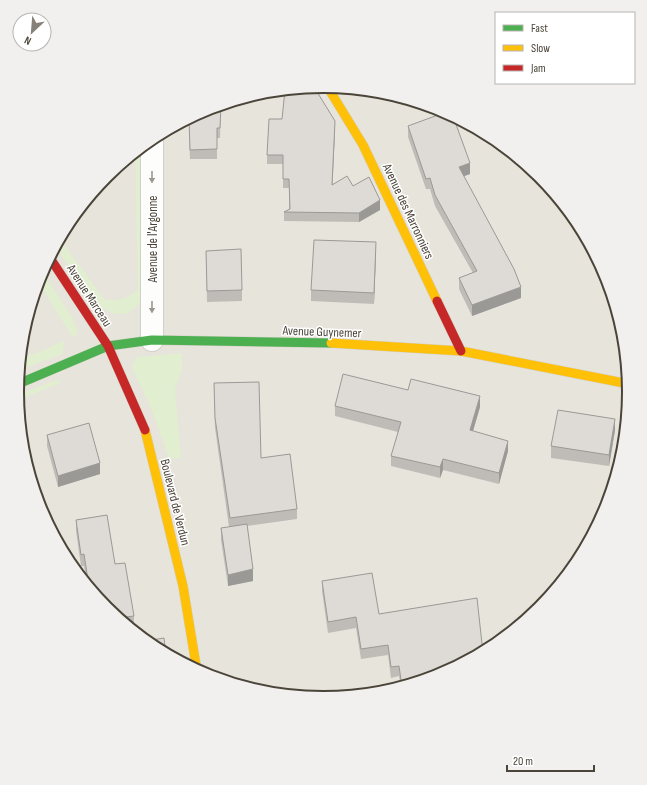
<svg xmlns="http://www.w3.org/2000/svg" width="647" height="785" font-family="'Sofia Sans Condensed',sans-serif">
<style>
.residential{fill:#e7e4dc}
.green{fill:#e1eecf}
.lines{fill:none;stroke-linecap:round;stroke-linejoin:round}
.street-casing{stroke:#d2d0cb;stroke-width:24}
.fast-casing{stroke:#d3cfc5;stroke-width:10}
.slow-casing{stroke:#d3cfc5;stroke-width:10}
.jam-casing{stroke:#d3cfc5;stroke-width:10}
.street{stroke:#fdfdfc;stroke-width:22}
.fast{stroke:#4caf50;stroke-width:9}
.slow{stroke:#ffc107;stroke-width:9}
.jam{stroke:#c62828;stroke-width:9}
.wall{fill:#bfbcb8}
.shaded-wall{fill:#9b9996}
.building{fill:#dedbd6;stroke:#9b9996}
.oneway{fill:#9b9791}
.labels{text-anchor:middle;stroke-width:3;stroke-linejoin:round;paint-order:stroke}
.street-label{font-size:13px;fill:#4b4439;stroke:#fff}
.rim{fill:none;stroke:#4b4439;stroke-width:2}
</style>
<rect width="100%" height="100%" fill="#f4f2ee"/>
<circle class="residential" cx="324" cy="393" r="306"/>
<g class="green">
<path d="M142,147V298C140,301 138,306 135,308C121,321 104,311 93,300L55,247L60,239L104,299C119,302 127,299 138,289L135,153Z"/>
<polygon points="42,271 71,315 78,332 74,338 69,332 38,282"/>
<polygon points="64,340 63,354 19,370 20,358 42,351"/>
<path d="M182,353V369L175,390L181,458L169,459C162,438 155,416 145,395C141,385 135,376 132,365L137,357Z"/>
<polygon points="59,379 60,383 18,400 17,395"/>
</g>
<g class="lines">
<defs>
<polyline id="street" points="152,340 152,138"/>
<polyline id="fast" points="18,384 108,346 152,340 331,343"/>
<g id="slow">
<polyline points="327,86 363,145 437,301"/>
<polyline points="331,343 461,351 629,384"/>
<polyline points="145,430 183,586 197,671"/>
</g>
<g id="jam">
<polyline points="50,258 108,346 145,430"/>
<polyline points="437,301 461,351"/>
</g>
</defs>
<use href="#street" class="street-casing"/>
<use href="#fast" class="fast-casing"/>
<use href="#slow" class="slow-casing"/>
<use href="#jam" class="jam-casing"/>
<use href="#street" class="street"/>
<use href="#fast" class="fast"/>
<use href="#slow" class="slow"/>
<use href="#jam" class="jam"/>
</g>
<g class="wall">
<polygon points="221,105 220,138 217,138 217,159 190,159 189,136 189,119 206,109"/>
<polygon points="408,126 470,174 464,176 521,298 472,316 459,289 459,278 473,273 435,206 430,189 426,189 408,137"/>
<polygon points="335,130 332,184 353,186 380,210 359,222 284,221 284,212 289,209 289,188 283,188 283,164 267,164 267,155"/>
<polygon points="206,251 242,290 242,301 207,302"/>
<polygon points="376,253 374,304 311,301 311,290"/>
<polygon points="618,314 621,322 618,320"/>
<polygon points="214,383 261,458 297,509 297,519 247,526 253,581 228,586 221,540 221,528 229,527 215,428"/>
<polygon points="408,390 480,407 473,431 508,451 499,484 443,470 440,478 391,466 391,456 398,432 335,416 335,406"/>
<polygon points="615,430 609,466 551,458 551,446"/>
<polygon points="47,435 100,474 58,487 47,446"/>
<polygon points="76,520 115,564 134,616 134,627 129,628 107,609 87,585 84,566 81,566 76,531"/>
<polygon points="322,581 379,614 441,676 401,688 399,676 391,678 388,655 361,659 356,628 328,633 322,591"/>
</g>
<g class="shaded-wall">
<polygon points="335,121 335,130 332,194 332,185"/>
<polygon points="470,163 470,174 459,178 459,167"/>
<polygon points="380,200 380,210 359,222 359,213"/>
<polygon points="376,242 376,253 374,304 374,293"/>
<polygon points="521,287 521,298 472,316 472,305"/>
<polygon points="480,396 480,407 470,441 470,430"/>
<polygon points="615,419 615,430 609,466 609,455"/>
<polygon points="508,441 508,451 499,484 499,473"/>
<polygon points="443,459 443,470 440,478 440,467"/>
<polygon points="100,463 100,474 58,487 58,476"/>
<polygon points="253,569 253,581 228,586 228,575"/>
</g>
<g class="building">
<polygon points="314,87 335,121 332,185 347,176 353,186 369,177 380,200 359,213 284,212 290,209 289,179 283,179 283,155 267,155 269,119 282,119 285,90"/>
<polygon points="221,105 220,128 217,128 217,149 190,150 189,119 206,109"/>
<polygon points="446,112 453,116 470,163 459,167 514,269 521,287 472,305 459,278 477,271 435,195 430,178 426,179 408,126"/>
<polygon points="314,240 376,242 374,293 311,290"/>
<polygon points="241,249 242,290 207,291 206,251"/>
<polygon points="343,374 408,390 411,379 480,396 470,430 508,441 499,473 443,459 440,467 391,456 401,422 335,406"/>
<polygon points="259,382 261,458 290,454 297,509 230,518 215,418 214,383"/>
<polygon points="558,410 615,419 609,455 551,446"/>
<polygon points="89,423 100,463 58,476 47,435"/>
<polygon points="107,515 115,564 125,563 134,616 118,618 107,609 89,587 84,554 81,555 76,520"/>
<polygon points="247,524 253,569 228,575 221,528"/>
<polygon points="372,573 379,614 477,598 482,644 489,650 441,676 402,687 399,666 391,667 388,645 361,649 356,617 328,622 322,581"/>
<polygon points="164,638 166,654 153,647 146,641"/>
</g>
<defs><path id="oneway-solid" d="M-6-.8H1V-3.2L6.5 0L1 3.2V.8H-6Z"/></defs>
<g class="oneway">
<use href="#oneway-solid" transform="translate(152 177) rotate(90)"/>
<use href="#oneway-solid" transform="translate(152 307) rotate(90)"/>
</g>
<g class="labels">
<g class="street-label">
<text transform="translate(409 211) rotate(65)" y="5">Avenue des Marronniers</text>
<text transform="translate(152 239) rotate(-90)" y="5">Avenue de l'Argonne</text>
<text transform="translate(90 295) rotate(57)" y="5">Avenue Marceau</text>
<text transform="translate(322 331) rotate(2)" y="5">Avenue Guynemer</text>
<text transform="translate(176 502) rotate(76)" y="5">Boulevard de Verdun</text>
</g>
</g>
<path d="M0 0H647V785H0ZM24 392a299 299 0 1 1 598 0a299 299 0 1 1-598 0Z" fill="#f1f0ef" fill-rule="evenodd"/>
<path class="rim" d="M24 392a299 299 0 1 1 598 0a299 299 0 1 1-598 0Z"/>
<rect x="495" y="12" width="140" height="72" fill="#ffffff" stroke="#b7b4b0"/>
<rect x="503" y="25" width="20" height="6" fill="#4caf50" stroke="#b7b4b0"/>
<text x="531" y="32" font-size="12" fill="#4b4439">Fast</text>
<rect x="503" y="45" width="20" height="6" fill="#ffc107" stroke="#b7b4b0"/>
<text x="531" y="52" font-size="12" fill="#4b4439">Slow</text>
<rect x="503" y="65" width="20" height="6" fill="#c62828" stroke="#b7b4b0"/>
<text x="531" y="72" font-size="12" fill="#4b4439">Jam</text>
<g transform="translate(32 32) rotate(206)"><circle r="19" fill="#ffffff" stroke="#b7b4b0"/>
<path d="M0-3L7 15L0 10L-7 15Z" fill="#868178"/>
<text y="-6" font-size="11" font-weight="bold" text-anchor="middle" fill="#4b4439">N</text>
</g>
<path d="M507 765v6h87v-6" fill="none" stroke="#4b4439" stroke-width="2"/>
<text x="513" y="765" font-size="12" fill="#4b4439" stroke="#ffffff" stroke-width="3" paint-order="stroke">20 m</text>
</svg>
